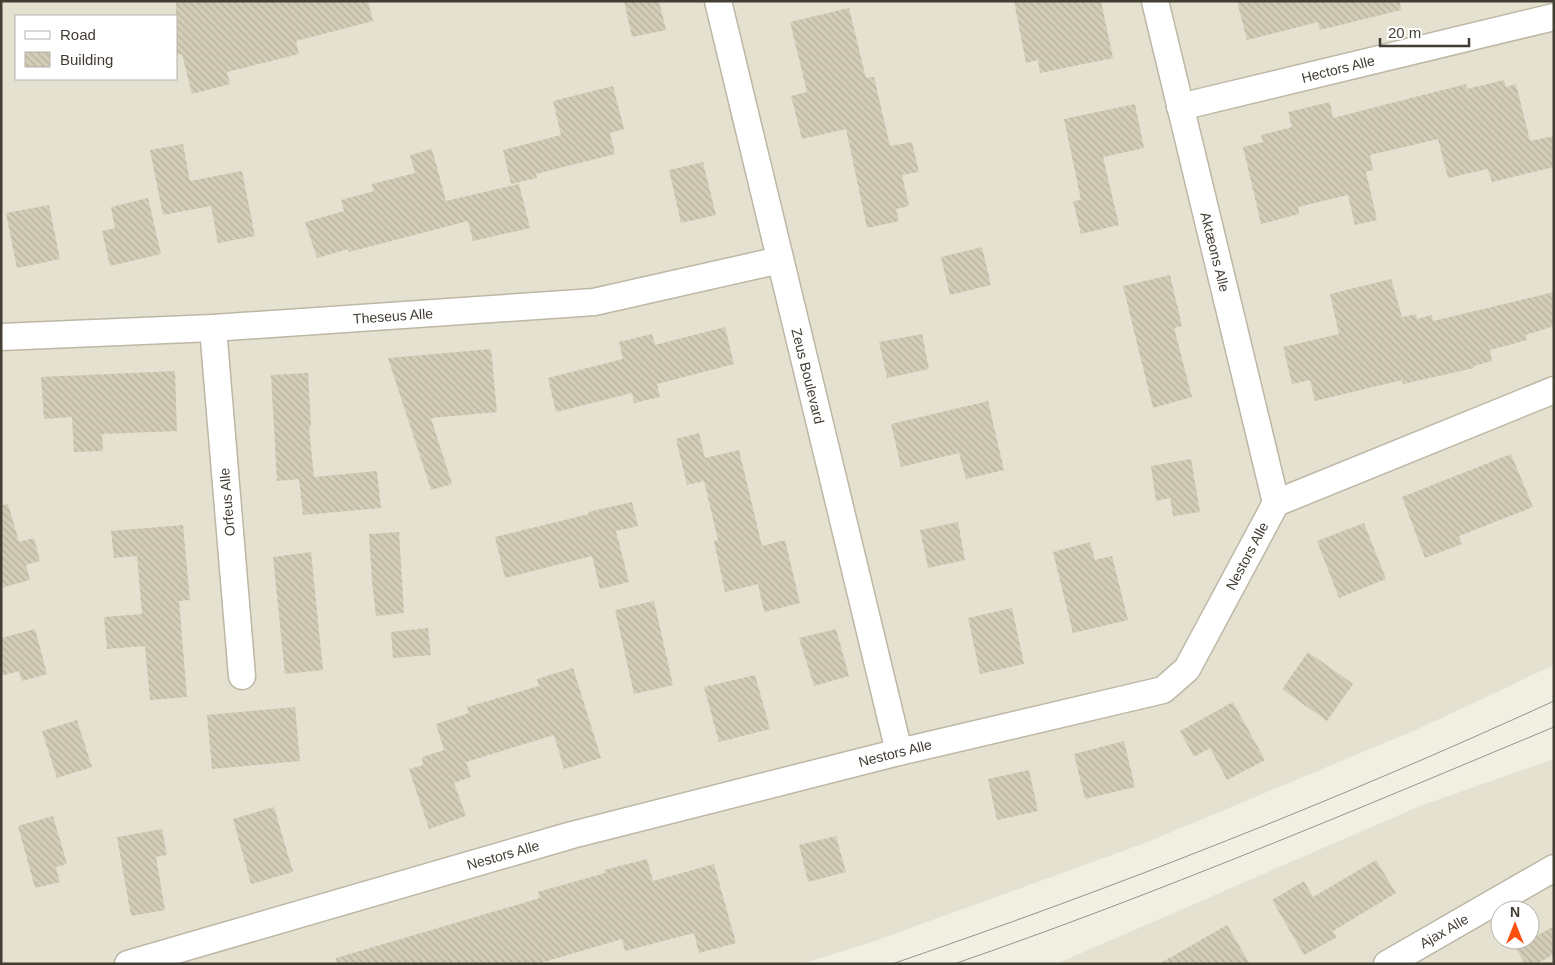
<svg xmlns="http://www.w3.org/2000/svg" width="1555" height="965" font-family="Arial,sans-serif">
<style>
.residential{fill:#e5e1d0;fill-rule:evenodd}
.building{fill:url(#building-back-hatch)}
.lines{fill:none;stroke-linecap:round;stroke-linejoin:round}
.minor-casing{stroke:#bdb7a5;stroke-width:29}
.minor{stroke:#fff;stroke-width:26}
.tram{stroke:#939393;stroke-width:1}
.labels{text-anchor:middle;stroke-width:4.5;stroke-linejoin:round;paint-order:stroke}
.street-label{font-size:14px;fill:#433e33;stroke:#fff}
</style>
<defs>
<pattern id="building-back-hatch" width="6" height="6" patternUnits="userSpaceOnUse" patternTransform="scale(1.25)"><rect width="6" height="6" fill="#d3ccb7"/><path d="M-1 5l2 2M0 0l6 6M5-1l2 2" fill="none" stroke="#b6b09e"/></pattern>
</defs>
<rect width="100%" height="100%" fill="#f1efe2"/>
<g class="residential">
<path d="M1,1H1554V665L1418,729L1145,843L869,943L801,964H1ZM16,16H176V79H16Z"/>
<path d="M1554,759V964H1056L1420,806ZM1500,910H1530V940H1500Z"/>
</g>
<g class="building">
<polygon points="176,1 368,1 373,21 296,41 299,54 227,72 230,84 192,94 182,54 176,55"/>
<polygon points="624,1 659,1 666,30 632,37"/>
<polygon points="1014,1 1101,1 1113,58 1040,73 1038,60 1026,63"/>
<polygon points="1237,1 1400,1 1401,10 1320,30 1318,22 1247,40"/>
<polygon points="849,8 866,78 874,77 890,146 912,142 919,172 902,175 909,206 896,209 899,221 867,228 846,129 802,139 791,96 807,92 790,22"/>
<polygon points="1504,80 1506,87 1516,84 1530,141 1554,136 1554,167 1492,182 1488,169 1448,178 1438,139 1370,155 1373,170 1366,172 1377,220 1355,225 1348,195 1298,207 1299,214 1261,224 1243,147 1263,142 1261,135 1292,127 1288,112 1330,102 1333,118 1466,84 1467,89"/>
<polygon points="613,86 624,129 610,133 615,154 536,174 537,178 511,184 503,150 561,135 553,101"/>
<polygon points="1135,104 1144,148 1103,157 1119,225 1081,234 1073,201 1081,200 1064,119"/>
<polygon points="183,144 190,181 242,171 255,236 218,243 211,206 163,215 150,150"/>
<polygon points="432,149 446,201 519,184 530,228 473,241 468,221 349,252 348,249 317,258 305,222 344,211 341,200 374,191 372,184 415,173 410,155"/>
<polygon points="703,162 716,215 681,223 669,170"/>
<polygon points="148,198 161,254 110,266 102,231 115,228 111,207"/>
<polygon points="49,205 60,259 17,268 6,213"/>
<polygon points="982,247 991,285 950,295 941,257"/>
<polygon points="1170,275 1182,326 1174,328 1192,397 1153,408 1123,286"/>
<polygon points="1391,279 1402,317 1416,314 1417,319 1432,315 1433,321 1554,292 1554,326 1526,335 1527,340 1490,350 1492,361 1474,366 1474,368 1403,384 1402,380 1315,401 1310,380 1292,384 1283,347 1339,334 1330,294"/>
<polygon points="725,327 734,364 657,384 660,397 634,403 632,393 556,412 548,378 623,359 619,342 652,334 655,345"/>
<polygon points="922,334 929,369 887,378 879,342"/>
<polygon points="491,349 497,412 431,418 452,484 431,490 388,358"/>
<polygon points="175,371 177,431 102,434 103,451 74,452 72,417 44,419 41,377"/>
<polygon points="308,373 311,426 309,427 314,477 377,471 381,508 303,515 299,479 277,481 271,375"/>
<polygon points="988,401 1004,470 966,479 959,453 901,467 891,424"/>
<polygon points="699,433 705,458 739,450 762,546 785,540 800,603 764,612 758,584 725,592 714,541 718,540 704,481 687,485 676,439"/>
<polygon points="1511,454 1533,507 1459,536 1462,544 1425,558 1402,497"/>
<polygon points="1191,459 1200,512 1173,516 1170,498 1156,501 1151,466"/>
<polygon points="632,502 638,526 616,531 629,582 600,589 592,556 505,578 495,537 589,514 588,512"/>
<polygon points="8,504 19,542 34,538 40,561 26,565 30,580 1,588 1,505"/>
<polygon points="958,522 965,560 928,568 920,530"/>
<polygon points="1364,523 1386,579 1339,598 1317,541"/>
<polygon points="183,525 190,600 179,601 187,697 150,700 145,646 107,649 104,617 142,614 137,556 114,558 111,531"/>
<polygon points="399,532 404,613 376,616 372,582 369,534"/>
<polygon points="1090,542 1095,560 1112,556 1128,620 1073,633 1053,552"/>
<polygon points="311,552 323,670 285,674 273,557"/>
<polygon points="654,601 673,685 634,694 615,610"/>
<polygon points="1012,608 1024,664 980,674 968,618"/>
<polygon points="428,628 431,655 393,658 391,632"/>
<polygon points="35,629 47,674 22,681 19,671 1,676 1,638"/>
<polygon points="836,629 849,676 814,686 799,638"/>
<polygon points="1308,652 1353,684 1327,721 1282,689"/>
<polygon points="573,668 601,758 564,769 554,735 466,762 471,777 454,783 466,816 429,829 409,769 423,765 422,757 444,750 436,724 469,713 467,707 539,686 537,679"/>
<polygon points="755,675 770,729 719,742 704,687"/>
<polygon points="1233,702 1265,760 1227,780 1210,748 1194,757 1180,731"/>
<polygon points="295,707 300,761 212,769 207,715"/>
<polygon points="77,720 92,767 57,778 42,731"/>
<polygon points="1124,741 1135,787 1085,799 1074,754"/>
<polygon points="1029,770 1038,811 997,820 988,779"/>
<polygon points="274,807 293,872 251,884 233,819"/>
<polygon points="53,816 67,864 56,867 60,882 35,888 18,826"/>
<polygon points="162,829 167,855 156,857 165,910 131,916 117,837"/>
<polygon points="836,836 846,872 808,882 799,845"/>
<polygon points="647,859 653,881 714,864 736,943 699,953 694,933 625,951 622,939 537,964 337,964 336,958 540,898 538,892 605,873 604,870"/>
<polygon points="1376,860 1396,893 1333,931 1337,937 1304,955 1272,900 1304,881 1313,897"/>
<polygon points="1227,925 1250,964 1159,964"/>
<polygon points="1554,926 1554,954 1537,964 1525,964 1516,948"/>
</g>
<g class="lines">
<defs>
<g id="minor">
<polyline points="718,1 899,752"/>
<polyline points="1155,1 1276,503"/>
<polyline points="1180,107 1554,17"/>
<polyline points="213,328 242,676"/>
<polyline points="1,337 213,328 594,302 780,260"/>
<polyline points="128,964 572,835 899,752 1163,690 1187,669 1276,503 1554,390"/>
<polyline points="1387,964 1554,868"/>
</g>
</defs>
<use href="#minor" class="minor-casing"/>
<use href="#minor" class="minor"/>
<g class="tram">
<path d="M892,964C1117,887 1338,800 1554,701"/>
<path d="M954,964C1157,894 1355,810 1554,727"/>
</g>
</g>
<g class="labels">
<g class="street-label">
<text transform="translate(1338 69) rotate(-14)" y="5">Hectors Alle</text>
<text transform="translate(1215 252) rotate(76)" y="5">Aktæons Alle</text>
<text transform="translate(393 316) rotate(-4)" y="5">Theseus Alle</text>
<text transform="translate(808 376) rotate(76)" y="5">Zeus Boulevard</text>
<text transform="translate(227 502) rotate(-95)" y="5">Orfeus Alle</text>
<text transform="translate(1247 556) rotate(-62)" y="5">Nestors Alle</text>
<text transform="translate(895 753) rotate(-14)" y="5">Nestors Alle</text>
<text transform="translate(503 855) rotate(-16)" y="5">Nestors Alle</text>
<text transform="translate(1444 931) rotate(-30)" y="5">Ajax Alle</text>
</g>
</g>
<rect width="1555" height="965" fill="none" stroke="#433e33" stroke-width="5"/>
<rect x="15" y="15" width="162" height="65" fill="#ffffff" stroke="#b4b2ad"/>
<rect x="25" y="31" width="25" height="8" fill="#ffffff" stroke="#b4b2ad"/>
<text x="60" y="40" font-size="15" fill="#433e33">Road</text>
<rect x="25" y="52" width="25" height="15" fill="url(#building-back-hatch)" stroke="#b4b2ad"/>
<text x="60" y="65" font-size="15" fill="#433e33">Building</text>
<g transform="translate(1515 925)"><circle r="24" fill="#ffffff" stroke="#b4b2ad"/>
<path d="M0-4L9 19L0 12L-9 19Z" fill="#fd4f0d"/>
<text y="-8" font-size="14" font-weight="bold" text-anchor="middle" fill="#433e33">N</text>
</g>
<path d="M1380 38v8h89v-8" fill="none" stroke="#433e33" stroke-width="2.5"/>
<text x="1388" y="38" font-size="15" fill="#433e33" stroke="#ffffff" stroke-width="4" paint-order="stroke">20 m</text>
</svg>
